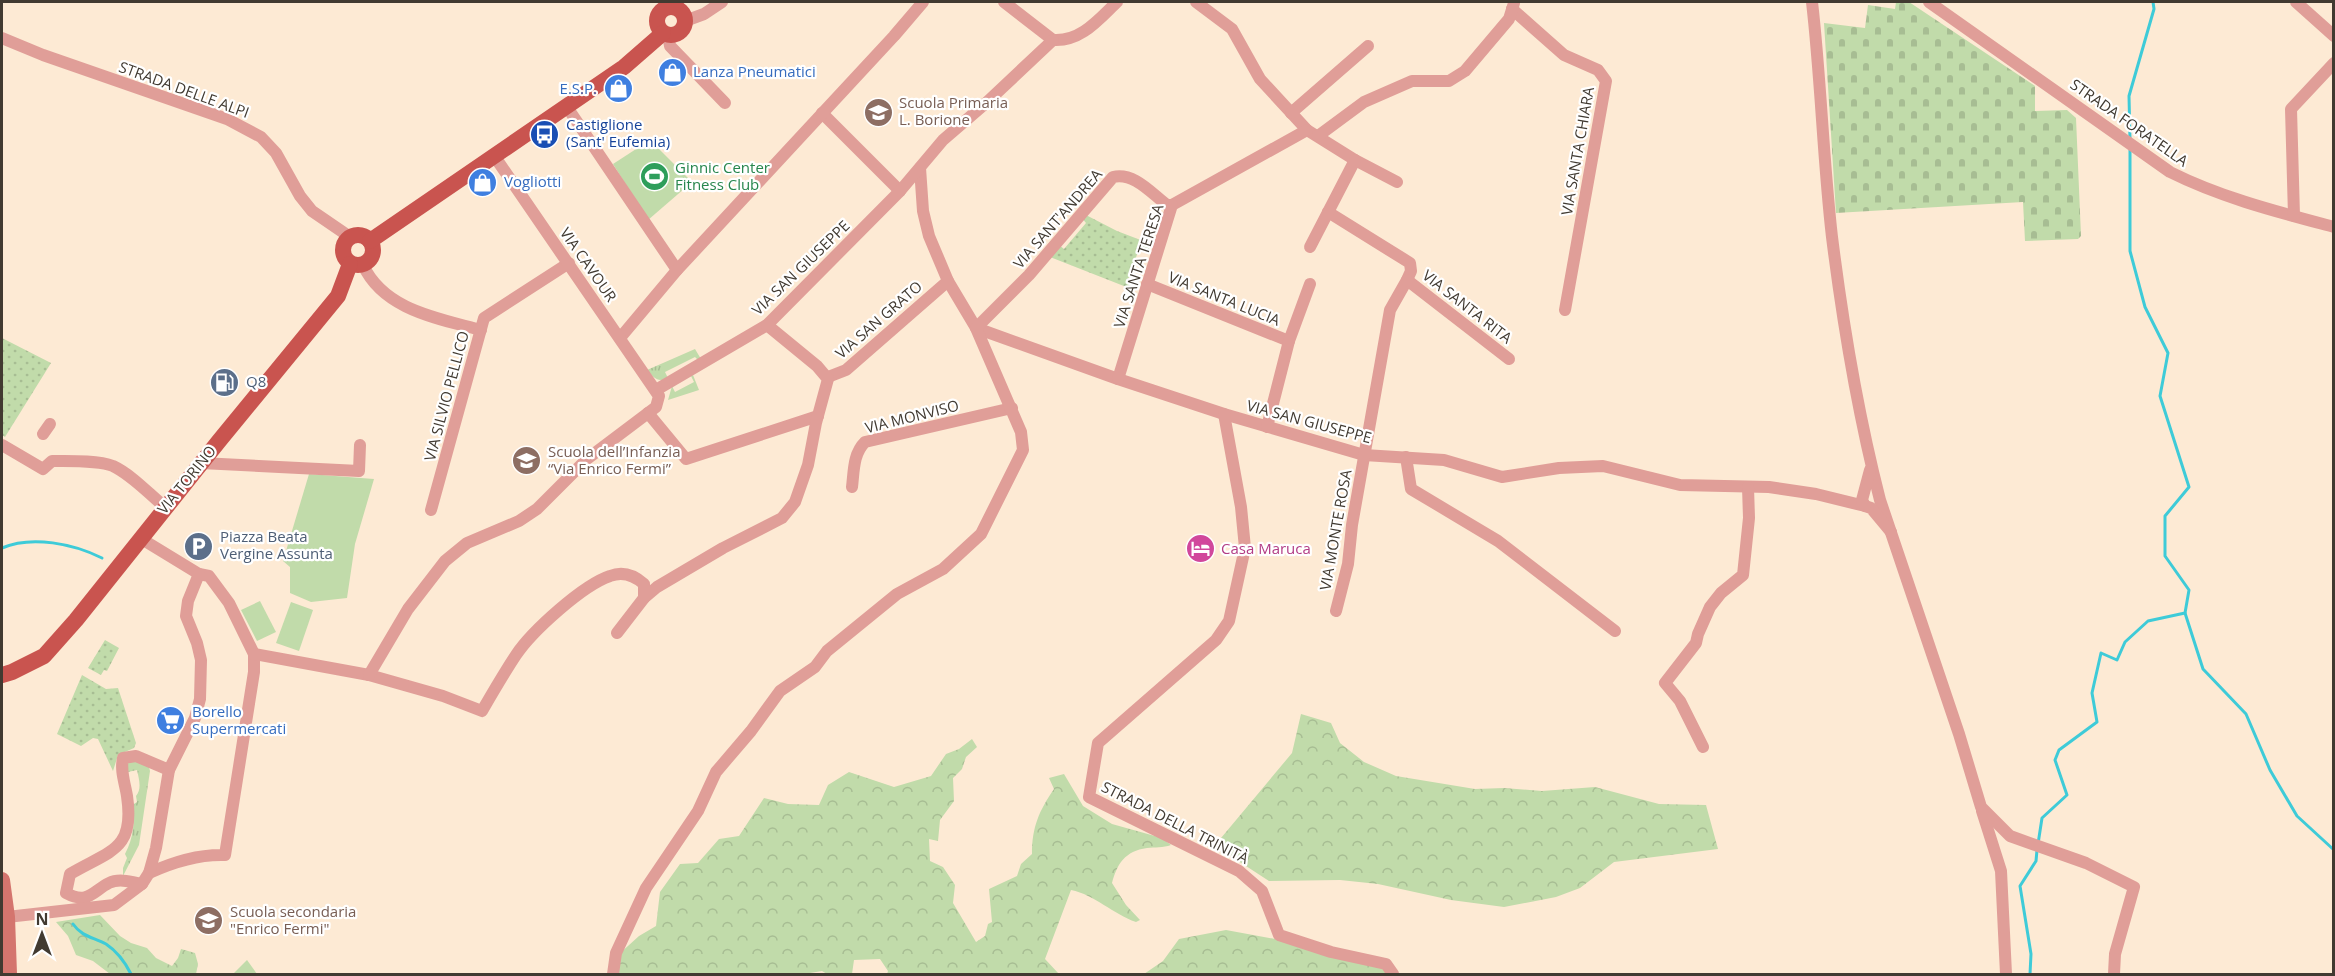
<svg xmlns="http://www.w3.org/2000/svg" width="2335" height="976" font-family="'Open Sans',sans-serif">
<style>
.grass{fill:url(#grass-tufts)}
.forest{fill:url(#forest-crowns)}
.cemetery{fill:url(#cemetery-stones)}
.park{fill:url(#park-dots)}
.pitch{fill:#c1dbaa}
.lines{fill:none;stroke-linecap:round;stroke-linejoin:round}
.stream{stroke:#3ecbd8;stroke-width:3}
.minor{stroke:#e09e98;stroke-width:12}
.secondary{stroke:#d4756e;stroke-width:16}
.primary{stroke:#c9544f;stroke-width:16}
.labels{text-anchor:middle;stroke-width:4.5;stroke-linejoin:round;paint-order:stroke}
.shop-label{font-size:15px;fill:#366cbe;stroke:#fff;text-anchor:start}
.street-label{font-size:15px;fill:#413a31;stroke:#fff}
.education-label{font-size:15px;fill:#785e54;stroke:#fff;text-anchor:start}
.transit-label{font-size:15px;fill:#164399;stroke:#fff;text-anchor:start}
.leisure-label{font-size:15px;fill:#27864d;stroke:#fff;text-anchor:start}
.service-label{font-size:15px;fill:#4e5e75;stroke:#fff;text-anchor:start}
.hotel-label{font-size:15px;fill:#b23c85;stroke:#fff;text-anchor:start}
</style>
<defs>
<pattern id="grass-tufts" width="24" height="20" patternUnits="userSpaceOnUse" patternTransform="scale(1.5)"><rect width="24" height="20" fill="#c1dbaa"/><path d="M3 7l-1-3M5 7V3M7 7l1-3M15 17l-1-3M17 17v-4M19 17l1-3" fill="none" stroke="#a7bd93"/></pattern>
<pattern id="forest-crowns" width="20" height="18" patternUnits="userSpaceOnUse" patternTransform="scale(1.5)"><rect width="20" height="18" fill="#c1dbaa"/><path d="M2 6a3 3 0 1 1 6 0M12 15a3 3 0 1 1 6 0" fill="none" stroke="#a7bd93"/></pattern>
<pattern id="cemetery-stones" width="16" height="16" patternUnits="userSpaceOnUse" patternTransform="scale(1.5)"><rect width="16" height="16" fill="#c1dbaa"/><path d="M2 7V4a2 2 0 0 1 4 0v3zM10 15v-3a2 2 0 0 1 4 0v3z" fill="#a7bd93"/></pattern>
<pattern id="park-dots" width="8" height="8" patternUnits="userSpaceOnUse" patternTransform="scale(1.5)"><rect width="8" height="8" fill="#c1dbaa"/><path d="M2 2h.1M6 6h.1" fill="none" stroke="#a7bd93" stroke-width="1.8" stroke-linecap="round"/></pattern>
</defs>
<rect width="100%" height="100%" fill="#fdead4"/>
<g class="grass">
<path d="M695,349L701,359L698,360L695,357L665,372L668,378C658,383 654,378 647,370Z"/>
<polygon points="693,375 699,390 668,400 672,386 675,392 694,382 691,376"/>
<path d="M134,759L149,767L150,771L139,845L123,876V868L127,858L125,854C134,837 134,823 134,804L137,802L136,796C142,789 139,779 137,770L128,772L126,764Z"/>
</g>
<g class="forest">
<polygon points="1301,714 1331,723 1340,743 1364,762 1396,776 1475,789 1504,788 1542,791 1595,787 1659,804 1706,805 1718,849 1614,862 1580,888 1556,897 1504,907 1451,900 1378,884 1340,880 1269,881 1226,853 1216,844 1292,753"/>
<path d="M972,739L977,747L966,757L962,769L953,778L954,801L940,820L938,841L929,839L930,861L943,867L955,885L953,903L976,942L985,936L988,924L992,922L989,889L1017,876L1021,864L1032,854C1032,827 1039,811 1054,789L1049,778L1064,774L1083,806L1112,824L1162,838L1171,845C1163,848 1155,847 1147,848C1125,851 1117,864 1112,883L1126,905L1140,920L1136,922C1113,914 1095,895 1071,890L1045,959L1059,974H887L888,971L880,959L854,960L852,974H827L822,971L804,974H610L618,955L639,936L656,926L660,892L680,864L698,863L719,839L739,836L764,798L788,804L819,805L828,785L849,772L894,787L931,776L946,754L959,749Z"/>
<polygon points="100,915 120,936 131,943 147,948 156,958 172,966 178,958 181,949 195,953 198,964 196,974 110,974 93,961 76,955 68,936 56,922"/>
<polygon points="1226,930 1368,956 1388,974 1144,974 1163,961 1179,939"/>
<polygon points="247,960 257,974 233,974"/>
</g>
<polygon class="cemetery" points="1896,2 1909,2 2035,86 2035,111 2067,110 2076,118 2081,236 2078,239 2025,241 2023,202 1836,213 1824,23 1865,28 1868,5 1895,9"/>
<g class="park">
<polygon points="1084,214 1117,231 1151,244 1148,251 1139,249 1128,280 1136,283 1134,290 1050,257 1058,244 1064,249 1086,223 1081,217"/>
<polygon points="2,338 51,363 5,437 2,435"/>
<polygon points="105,640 119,648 107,671 104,670 101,675 88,668"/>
<polygon points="82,675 106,689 118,688 136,743 134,748 118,755 113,771 98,739 93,738 81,746 57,734"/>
</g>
<g class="pitch">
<polygon points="650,140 692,182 648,220 613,164"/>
<polygon points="309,474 374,479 355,544 347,598 311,602 290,593 290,567 283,561"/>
<polygon points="260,601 276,632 257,641 241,610"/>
<polygon points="291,602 313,610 299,651 276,643"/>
</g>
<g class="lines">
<g class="stream">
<polyline points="2130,140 2129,96 2154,9 2153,2"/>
<path d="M2,548C32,535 74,544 102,558"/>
<polyline points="2185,613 2203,669 2246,714 2270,770 2297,816 2334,850"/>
<polyline points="2038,844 2042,818 2067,795 2055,760 2059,750 2097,722 2092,693 2101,653 2117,660 2125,642 2148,621 2185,613 2189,590 2165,556 2165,516 2189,487 2160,396 2168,353 2145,307 2130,251 2130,150"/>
<path d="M73,924C82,937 93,937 106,944C118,952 125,962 131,974"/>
<polyline points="2030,974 2031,954 2020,886 2036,861 2037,850"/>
</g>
<g class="minor">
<path d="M1004,2L1053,40C1081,42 1099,19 1117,2"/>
<polyline points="1196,2 1232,29 1260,79 1307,130 1355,160 1397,182"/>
<path d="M1812,2C1821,80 1823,159 1832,237C1843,325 1858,414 1880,500L1959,734L1981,807L2010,836L2086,863L2134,887L2115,954L2114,974"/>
<path d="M1929,2L2170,172C2222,198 2278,212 2334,227"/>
<polyline points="2296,2 2334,36"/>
<polyline points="1512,9 1564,55 1598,70 1606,81 1565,310"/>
<polyline points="685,21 704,14 722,2"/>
<polyline points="668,35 670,46 725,103"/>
<polyline points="2,38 43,55 227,119 261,137 276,153 300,196 312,211 350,237"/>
<polyline points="567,107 677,270"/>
<polyline points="822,113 900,191"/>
<polyline points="1291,113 1368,46"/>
<polyline points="1318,136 1364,102 1412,81 1449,81 1465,71 1509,19 1514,3"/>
<polyline points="920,168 923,211 929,236 948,281 976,328 1118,379 1224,414 1364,455 1444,460 1502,477 1559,468 1603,466 1680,485 1769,487 1816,494 1865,506 1871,508 1891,532"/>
<polyline points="1328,212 1410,263 1411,271 1407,280 1390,310 1352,525 1348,564 1336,611"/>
<polyline points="2294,216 2291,109 2334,63"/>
<polyline points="1310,247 1355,160"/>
<path d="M363,265C384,310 437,318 481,330"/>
<polyline points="1407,280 1509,359"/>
<polyline points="1147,284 1289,341"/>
<polyline points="620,338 677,270 894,36 923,2"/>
<polyline points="828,377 846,370 948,281"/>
<polyline points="1118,379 1172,205 1307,130"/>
<polyline points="656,390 767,325 900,191 943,140 986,103 1053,40"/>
<polyline points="648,413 686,459 818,416"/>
<polyline points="1224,414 1241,507 1245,548 1229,621 1216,640 1098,743 1089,797 1239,871 1262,891 1279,935 1331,952 1386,964 1393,974"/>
<polyline points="1267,427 1289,341 1310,284"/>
<polyline points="43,434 50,424"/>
<path d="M2,445L43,469L52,461C69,461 98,460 113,466C132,475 149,494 165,507"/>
<polyline points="1406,457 1411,489 1498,541 1615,631"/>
<polyline points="201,463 359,471 360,445"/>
<path d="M852,487C854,471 853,454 865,442L1012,408"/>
<polyline points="1865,506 1862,500 1870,470"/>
<polyline points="431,510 484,318 569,263"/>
<path d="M140,538L199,574L209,576L229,603L254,654V672L225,855C198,854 173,862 149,873"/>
<polyline points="644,598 657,587 723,548 782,518 795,502 808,465 816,423 828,379 817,366 767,325"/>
<path d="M254,654L369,675L443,696L482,711C493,692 504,673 516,655C532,631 583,585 610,576C623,571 635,576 644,584V598L617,633"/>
<polyline points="369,675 408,609 445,561 467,543 519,521 537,509 587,459 656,407 659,396 495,157"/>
<polyline points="1703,747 1680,701 1665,683 1696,643 1698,634 1710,607 1721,593 1743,575 1749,518 1748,487"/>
<polyline points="1982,811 2001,871 2006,974"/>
<path d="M142,884C132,882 119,878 109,883C93,891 88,905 66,893L70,874C111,850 135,850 127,796C125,783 120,771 123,758L136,756L169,770"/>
<polyline points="7,917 114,905 142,884 149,873 156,848 169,770 195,718 200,699 201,660 197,643 186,616 188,601 199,574"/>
<path d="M613,974L616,953L646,888L698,811L716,772L751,731L780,691L815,667L827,651L897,594L943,569L981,534L1023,450L1021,432L976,328L1029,275L1113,177C1134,172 1151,193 1167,205H1172"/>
</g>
<polyline class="secondary" points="2,880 7,917 9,974"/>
<g class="primary">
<circle cx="671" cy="21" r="14"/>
<circle cx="358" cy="250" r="15"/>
<polyline points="370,241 624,67 663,33"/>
<polyline points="2,675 12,672 44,656 76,620 219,441 338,296 350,264"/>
</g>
</g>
<defs>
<symbol id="shop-disc" viewBox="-11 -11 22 22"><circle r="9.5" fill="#3f7fe0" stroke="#fff"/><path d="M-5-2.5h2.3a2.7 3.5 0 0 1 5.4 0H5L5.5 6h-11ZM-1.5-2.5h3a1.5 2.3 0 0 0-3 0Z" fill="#fff"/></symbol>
<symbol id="school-disc" viewBox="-11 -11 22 22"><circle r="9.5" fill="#8d6e63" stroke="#fff"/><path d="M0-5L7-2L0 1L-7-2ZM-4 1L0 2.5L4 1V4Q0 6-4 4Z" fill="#fff"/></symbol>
<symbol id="bus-disc" viewBox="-11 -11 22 22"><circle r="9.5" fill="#1a4fb4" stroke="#fff"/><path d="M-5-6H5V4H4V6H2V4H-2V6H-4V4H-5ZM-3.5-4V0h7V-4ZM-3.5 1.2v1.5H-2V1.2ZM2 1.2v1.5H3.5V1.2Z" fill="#fff"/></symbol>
<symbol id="stadium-disc" viewBox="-11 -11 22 22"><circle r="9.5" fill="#2e9e5b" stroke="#fff"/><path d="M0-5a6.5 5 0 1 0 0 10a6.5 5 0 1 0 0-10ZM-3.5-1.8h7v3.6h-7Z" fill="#fff"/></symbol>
<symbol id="fuel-disc" viewBox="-11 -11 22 22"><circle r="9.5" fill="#5c6f8a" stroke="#fff"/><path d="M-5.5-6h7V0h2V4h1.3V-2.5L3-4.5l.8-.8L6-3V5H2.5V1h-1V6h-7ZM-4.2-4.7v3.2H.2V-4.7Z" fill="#fff"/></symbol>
<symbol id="parking-disc" viewBox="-11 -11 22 22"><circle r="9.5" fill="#5c6f8a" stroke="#fff"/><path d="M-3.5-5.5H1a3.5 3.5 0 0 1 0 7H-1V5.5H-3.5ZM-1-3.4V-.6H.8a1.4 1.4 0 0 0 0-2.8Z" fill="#fff"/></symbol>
<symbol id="hotel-disc" viewBox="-11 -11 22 22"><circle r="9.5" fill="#d1479c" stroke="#fff"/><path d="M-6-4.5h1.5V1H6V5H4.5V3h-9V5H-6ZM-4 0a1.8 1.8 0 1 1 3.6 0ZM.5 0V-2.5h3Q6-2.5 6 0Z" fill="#fff"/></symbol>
<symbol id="supermarket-disc" viewBox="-11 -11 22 22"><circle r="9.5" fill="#3f7fe0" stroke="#fff"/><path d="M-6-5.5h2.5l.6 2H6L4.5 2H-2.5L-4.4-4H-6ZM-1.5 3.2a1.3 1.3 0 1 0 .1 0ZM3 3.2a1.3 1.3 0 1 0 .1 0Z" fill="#fff"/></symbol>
</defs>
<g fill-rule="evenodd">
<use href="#shop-disc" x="656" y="56" width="33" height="33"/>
<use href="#shop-disc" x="602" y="72" width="33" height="33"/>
<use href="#school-disc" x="862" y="96" width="33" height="33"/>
<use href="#bus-disc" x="528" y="118" width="33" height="33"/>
<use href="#stadium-disc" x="638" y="160" width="33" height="33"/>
<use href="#shop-disc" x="466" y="166" width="33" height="33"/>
<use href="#fuel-disc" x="208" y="366" width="33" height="33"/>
<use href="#school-disc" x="510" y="444" width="33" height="33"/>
<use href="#parking-disc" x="182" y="530" width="33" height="33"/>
<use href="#hotel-disc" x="1184" y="532" width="33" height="33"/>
<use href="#supermarket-disc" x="154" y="704" width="33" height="33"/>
<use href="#school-disc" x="192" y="904" width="33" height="33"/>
</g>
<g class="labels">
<g class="shop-label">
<text x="693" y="77">Lanza Pneumatici</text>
<text x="597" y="94" text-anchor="end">E.S.P.</text>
<text x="504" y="187">Vogliotti</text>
<text x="192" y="717">Borello<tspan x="192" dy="17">Supermercati</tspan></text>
</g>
<g class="street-label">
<text transform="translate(184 90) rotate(20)" y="5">STRADA DELLE ALPI</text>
<text transform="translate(2129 123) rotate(35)" y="5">STRADA FORATELLA</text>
<text transform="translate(1578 151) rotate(-80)" y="5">VIA SANTA CHIARA</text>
<text transform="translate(1058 219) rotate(-49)" y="5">VIA SANT'ANDREA</text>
<text transform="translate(588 265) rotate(55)" y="5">VIA CAVOUR</text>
<text transform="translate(1139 266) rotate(-72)" y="5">VIA SANTA TERESA</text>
<text transform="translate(801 268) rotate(-44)" y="5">VIA SAN GIUSEPPE</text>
<text transform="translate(1224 299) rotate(22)" y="5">VIA SANTA LUCIA</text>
<text transform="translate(1467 307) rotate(38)" y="5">VIA SANTA RITA</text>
<text transform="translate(879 320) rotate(-41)" y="5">VIA SAN GRATO</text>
<text transform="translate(447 396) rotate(-75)" y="5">VIA SILVIO PELLICO</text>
<text transform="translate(912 417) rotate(-14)" y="5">VIA MONVISO</text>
<text transform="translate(1309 422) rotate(15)" y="5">VIA SAN GIUSEPPE</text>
<text transform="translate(187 480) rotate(-51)" y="5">VIA TORINO</text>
<text transform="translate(1336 530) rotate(-80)" y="5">VIA MONTE ROSA</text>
<text transform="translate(1175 823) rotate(27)" y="5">STRADA DELLA TRINITÀ</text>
</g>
<g class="education-label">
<text x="899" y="108">Scuola Primaria<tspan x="899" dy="17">L. Borione</tspan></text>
<text x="548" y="457">Scuola dell’Infanzia<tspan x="548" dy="17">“Via Enrico Fermi”</tspan></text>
<text x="230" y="917">Scuola secondaria<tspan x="230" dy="17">"Enrico Fermi"</tspan></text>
</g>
<g class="transit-label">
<text x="566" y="130">Castiglione<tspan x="566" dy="17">(Sant' Eufemia)</tspan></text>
</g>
<g class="leisure-label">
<text x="675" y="173">Ginnic Center<tspan x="675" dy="17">Fitness Club</tspan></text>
</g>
<g class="service-label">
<text x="246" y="387">Q8</text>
<text x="220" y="542">Piazza Beata<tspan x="220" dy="17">Vergine Assunta</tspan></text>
</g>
<g class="hotel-label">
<text x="1221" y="554">Casa Maruca</text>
</g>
</g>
<rect width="2335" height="976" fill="none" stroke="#413a31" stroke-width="6"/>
<g transform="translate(42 934)" stroke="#ffffff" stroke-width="4.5" paint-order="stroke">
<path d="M0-4.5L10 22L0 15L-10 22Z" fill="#413a31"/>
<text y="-9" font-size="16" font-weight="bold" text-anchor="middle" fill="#413a31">N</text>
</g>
</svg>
